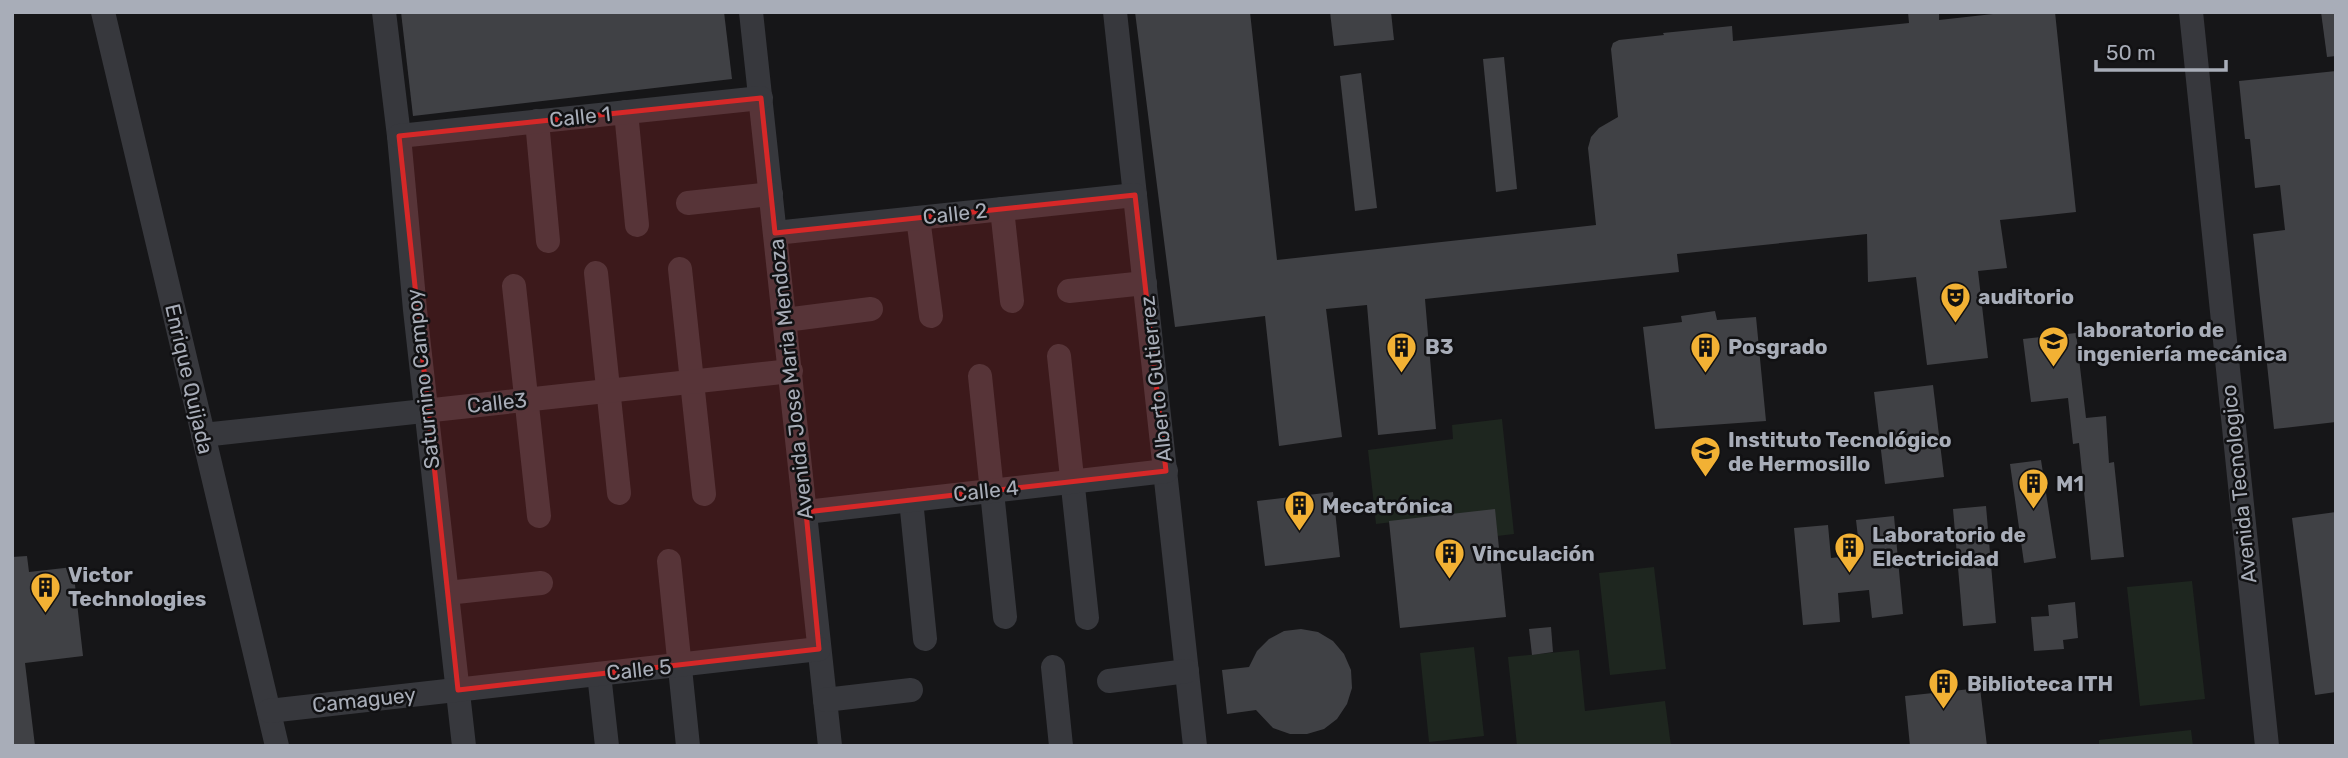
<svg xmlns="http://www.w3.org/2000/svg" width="2348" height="758" font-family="Rubik,sans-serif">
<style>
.green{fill:#1e261f}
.building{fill:#404145}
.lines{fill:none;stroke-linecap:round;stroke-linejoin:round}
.minor{stroke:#37383d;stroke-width:24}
.marked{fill:#d62828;fill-opacity:0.2;stroke:#d62828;stroke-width:5;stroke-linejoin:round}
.labels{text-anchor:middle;stroke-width:5;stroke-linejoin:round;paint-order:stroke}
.street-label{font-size:21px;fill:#a8adb8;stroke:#111113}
.poi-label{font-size:21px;font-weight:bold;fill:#a8adb8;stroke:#111113;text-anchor:start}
</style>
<rect width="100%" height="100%" fill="#161618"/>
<g class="green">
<polygon points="1502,419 1514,534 1497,536 1494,510 1376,524 1368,450 1453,439 1452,425"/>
<polygon points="1654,567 1666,669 1610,675 1599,573"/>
<polygon points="2192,581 2205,699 2140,706 2127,587"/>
<polygon points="1474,647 1484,736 1429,742 1420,653"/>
<polygon points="1579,650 1585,711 1665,701 1671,746 1517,746 1508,657"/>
<polygon points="2191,730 2193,746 2099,746 2099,740"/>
</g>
<g class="building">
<polygon points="401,12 724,12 732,79 413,116"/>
<polygon points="1135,12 1250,12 1277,260 1596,225 1588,148 1591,137 1599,128 1618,117 1611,49 1613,43 1619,40 1664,35 1663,33 1732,26 1733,41 1909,23 1908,12 1939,12 1939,20 2011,12 2055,12 2076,212 2000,220 2007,268 1978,271 1988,358 1927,365 1916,277 1868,282 1867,234 1677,254 1679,272 1425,299 1436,429 1378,435 1367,305 1326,309 1342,437 1279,446 1265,316 1175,327"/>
<polygon points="1330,12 1391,12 1394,40 1334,46"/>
<polygon points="2321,12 2336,12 2336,56 2327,57"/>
<polygon points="1504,57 1517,189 1496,192 1483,59"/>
<polygon points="2336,71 2336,422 2274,429 2253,234 2285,230 2280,185 2255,188 2250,139 2245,139 2239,81"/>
<polygon points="1361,73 1377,208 1355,211 1340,76"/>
<polygon points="1715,311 1717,320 1756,317 1766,421 1655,429 1643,327 1682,322 1681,316"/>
<polygon points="2076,333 2086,418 2106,416 2109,463 2114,462 2124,557 2091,560 2079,443 2073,444 2068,398 2031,402 2023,339"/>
<polygon points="1933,385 1944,477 1885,484 1874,392"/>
<polygon points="2041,460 2056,558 2024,563 2010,464"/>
<polygon points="1333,492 1340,557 1265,566 1257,501"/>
<polygon points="1986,506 1996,623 1963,626 1953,509"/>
<polygon points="1495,509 1506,617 1400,628 1389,521"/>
<polygon points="2336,512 2336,692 2315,695 2292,518"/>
<polygon points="1894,516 1903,614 1872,618 1869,590 1838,593 1840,622 1803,625 1794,528 1828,525 1831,558 1860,555 1856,520"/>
<polygon points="27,556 29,572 73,567 83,656 25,663 35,746 12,746 12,557"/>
<polygon points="2075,602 2078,638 2063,640 2064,649 2034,651 2031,617 2049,616 2048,605"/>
<polygon points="1551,627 1553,652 1532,655 1529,629"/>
<polygon points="1301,629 1318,632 1333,641 1344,654 1351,670 1352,688 1347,704 1337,719 1324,729 1307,734 1290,734 1273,728 1256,710 1227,714 1222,670 1249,667 1257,651 1269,639 1284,631"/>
<polygon points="1980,688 1987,746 1910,746 1905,696"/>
</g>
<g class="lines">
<g class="minor">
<polyline points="103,12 277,746"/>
<polyline points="384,12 399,136 415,310 464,746"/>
<polyline points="751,12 830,746"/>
<polyline points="1115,12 1195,746"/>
<polyline points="2191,12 2267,746"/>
<polyline points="626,112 637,225"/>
<polyline points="537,121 548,241"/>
<polyline points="399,136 761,98"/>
<polyline points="688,203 771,194"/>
<polyline points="1002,209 1012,301"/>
<polyline points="918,218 931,316"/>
<polyline points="775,233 1135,195"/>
<polyline points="680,269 704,494"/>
<polyline points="596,273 619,493"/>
<polyline points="514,286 539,516"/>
<polyline points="1069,291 1145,283"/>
<polyline points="785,320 871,309"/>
<polyline points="1059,356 1087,618"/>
<polyline points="980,376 1005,617"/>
<polyline points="203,435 791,371"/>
<polyline points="911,500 925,639"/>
<polyline points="806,512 1166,471"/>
<polyline points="669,561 688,746"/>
<polyline points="447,593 541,583"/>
<polyline points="1053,667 1061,746"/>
<polyline points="599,674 607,746"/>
<polyline points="1109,681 1187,671"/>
<polyline points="825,700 911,690"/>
<polyline points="269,711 819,649"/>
</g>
</g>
<path class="marked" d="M761,98L775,233L1135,195L1166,471L806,512L819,649L458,690L399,136Z"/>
<defs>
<symbol id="theatre-pin" viewBox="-11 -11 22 30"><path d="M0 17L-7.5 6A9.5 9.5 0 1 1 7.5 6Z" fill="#f2b134" stroke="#111113"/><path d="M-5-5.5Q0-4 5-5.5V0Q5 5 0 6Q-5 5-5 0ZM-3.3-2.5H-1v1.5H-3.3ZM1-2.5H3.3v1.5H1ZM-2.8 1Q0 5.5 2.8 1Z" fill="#111"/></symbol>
<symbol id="school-pin" viewBox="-11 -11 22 30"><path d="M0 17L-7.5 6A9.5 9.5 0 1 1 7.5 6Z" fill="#f2b134" stroke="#111113"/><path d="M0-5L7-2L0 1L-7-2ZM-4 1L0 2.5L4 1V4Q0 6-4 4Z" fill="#111"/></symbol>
<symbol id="building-pin" viewBox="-11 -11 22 30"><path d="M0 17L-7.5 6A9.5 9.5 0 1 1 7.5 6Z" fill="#f2b134" stroke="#111113"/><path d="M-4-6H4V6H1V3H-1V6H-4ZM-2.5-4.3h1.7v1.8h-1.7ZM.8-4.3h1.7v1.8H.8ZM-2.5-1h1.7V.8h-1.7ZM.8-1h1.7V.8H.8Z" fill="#111"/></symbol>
<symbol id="university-pin" viewBox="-11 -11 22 30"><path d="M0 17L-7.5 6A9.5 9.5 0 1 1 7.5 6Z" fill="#f2b134" stroke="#111113"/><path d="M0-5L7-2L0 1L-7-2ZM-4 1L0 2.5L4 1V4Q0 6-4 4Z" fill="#111"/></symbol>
</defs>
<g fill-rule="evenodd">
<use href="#theatre-pin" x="1938" y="280" width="35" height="47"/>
<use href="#school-pin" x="2036" y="324" width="35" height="47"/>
<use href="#building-pin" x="1384" y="330" width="35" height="47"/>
<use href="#building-pin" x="1688" y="330" width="35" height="47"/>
<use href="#university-pin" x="1688" y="434" width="35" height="47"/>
<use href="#building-pin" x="2016" y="466" width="35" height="47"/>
<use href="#building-pin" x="1282" y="488" width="35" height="47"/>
<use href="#building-pin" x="1832" y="530" width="35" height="47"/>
<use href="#building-pin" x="1432" y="536" width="35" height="47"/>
<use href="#building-pin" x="28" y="570" width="35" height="47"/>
<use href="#building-pin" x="1926" y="666" width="35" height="47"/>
</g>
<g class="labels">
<g class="street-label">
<text transform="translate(580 117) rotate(-6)" y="7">Calle 1</text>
<text transform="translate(955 214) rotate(-6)" y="7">Calle 2</text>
<text transform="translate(189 379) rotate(77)" y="7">Enrique Quijada</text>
<text transform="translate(423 379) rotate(-96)" y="7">Saturnino Campoy</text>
<text transform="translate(791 379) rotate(-96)" y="7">Avenida Jose Maria Mendoza</text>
<text transform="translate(1156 379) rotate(-96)" y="7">Alberto Gutierrez</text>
<text transform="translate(497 403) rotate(-6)" y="7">Calle3</text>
<text transform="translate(2239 484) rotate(-96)" y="7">Avenida Tecnologico</text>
<text transform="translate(986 491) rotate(-6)" y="7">Calle 4</text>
<text transform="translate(639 670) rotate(-6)" y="7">Calle 5</text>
<text transform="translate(364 700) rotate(-6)" y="7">Camaguey</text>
</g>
<g class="poi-label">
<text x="1978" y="304">auditorio</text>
<text x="2077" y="337">laboratorio de<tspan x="2077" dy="24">ingeniería mecánica</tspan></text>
<text x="1425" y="354">B3</text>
<text x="1728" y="354">Posgrado</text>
<text x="1728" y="447">Instituto Tecnológico<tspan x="1728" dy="24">de Hermosillo</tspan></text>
<text x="2056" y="491">M1</text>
<text x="1322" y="513">Mecatrónica</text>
<text x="1872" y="542">Laboratorio de<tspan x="1872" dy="24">Electricidad</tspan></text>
<text x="1472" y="561">Vinculación</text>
<text x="68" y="582">Victor<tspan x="68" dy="24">Technologies</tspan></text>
<text x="1967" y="691">Biblioteca ITH</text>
</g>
</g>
<rect width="2348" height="758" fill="none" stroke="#a8adb8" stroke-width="28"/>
<path d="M2096 60v10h130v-10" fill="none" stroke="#a8adb8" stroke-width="3.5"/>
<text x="2106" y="60" font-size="21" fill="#a8adb8" stroke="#111113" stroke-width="5" paint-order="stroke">50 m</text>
</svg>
